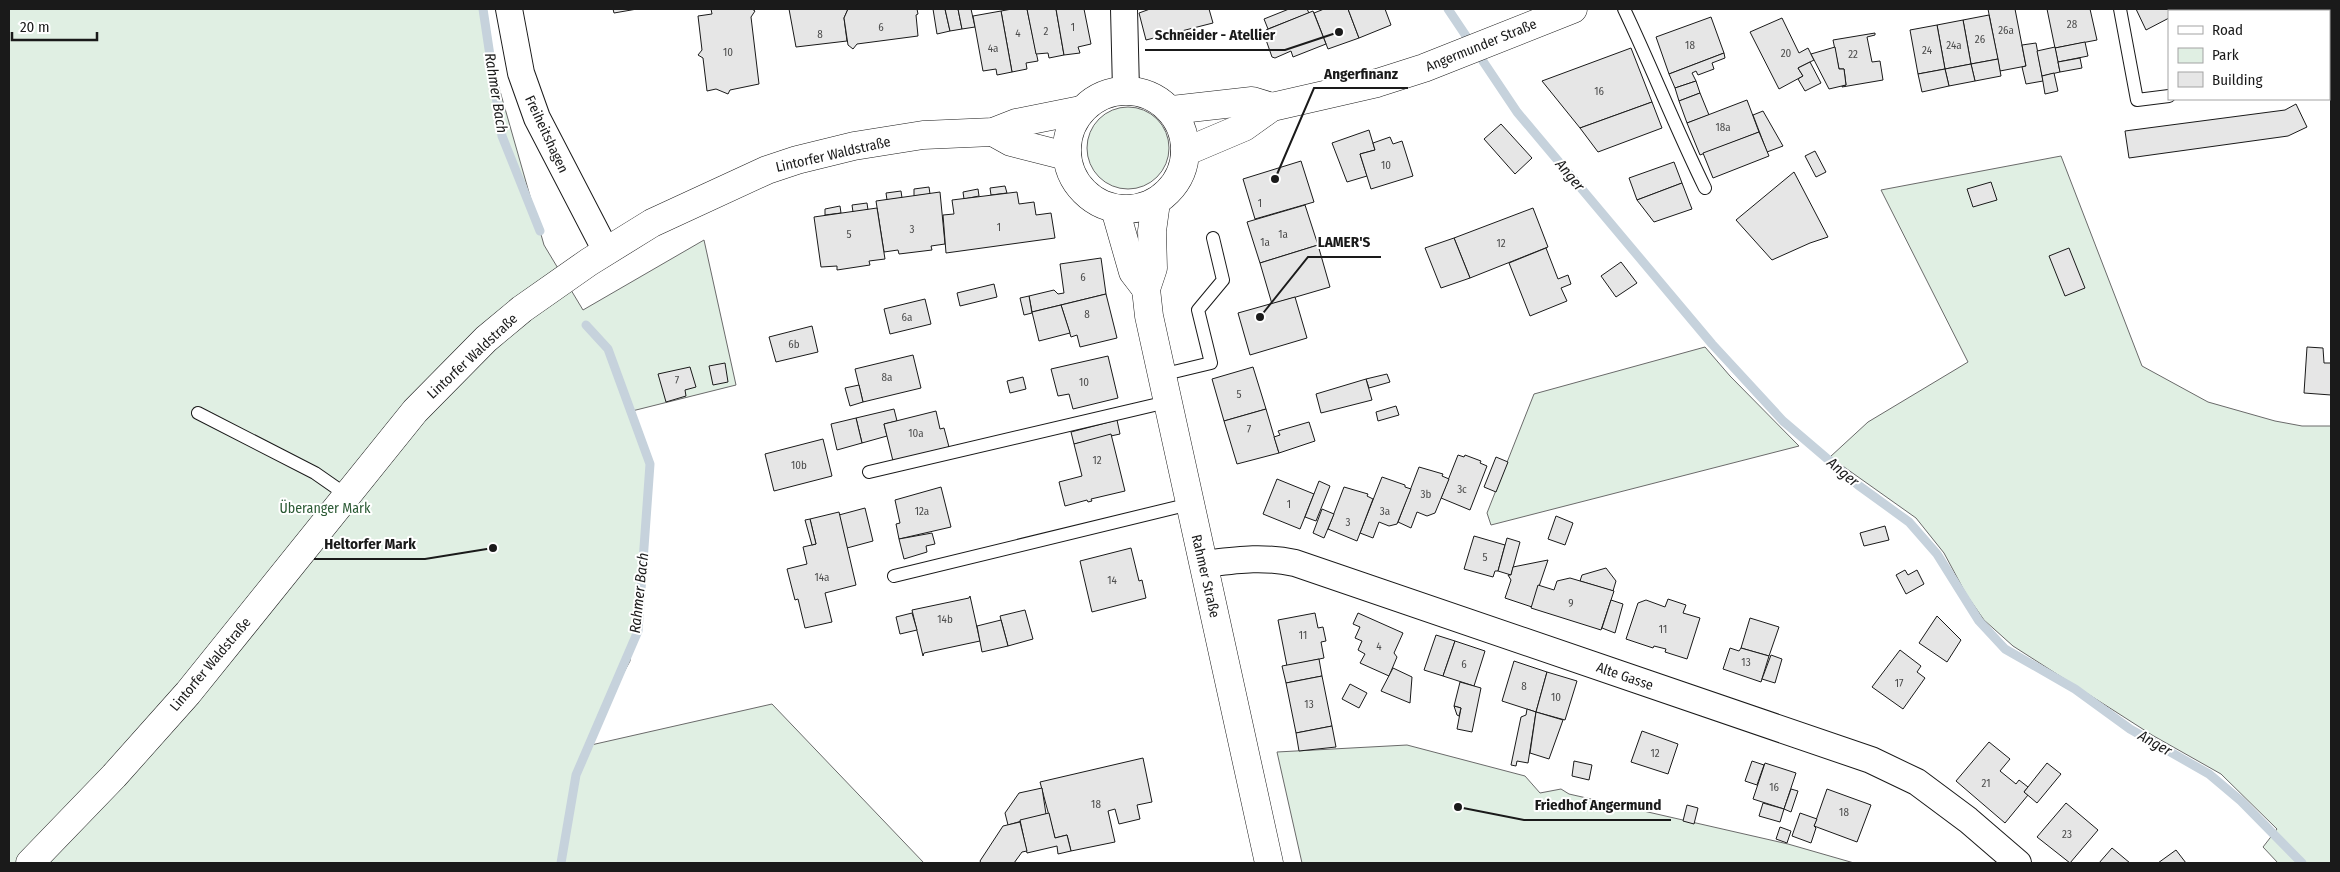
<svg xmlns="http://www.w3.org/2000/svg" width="2340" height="872" font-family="'Fira Sans Condensed',sans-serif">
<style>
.green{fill:#e0efe3;stroke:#6a6a6a}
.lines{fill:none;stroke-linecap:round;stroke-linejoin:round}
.stream{stroke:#c6d2dc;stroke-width:9}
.building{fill:#e6e6e6;stroke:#1a1a1a}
.service-casing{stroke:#1a1a1a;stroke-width:14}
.minor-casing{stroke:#1a1a1a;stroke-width:28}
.secondary-casing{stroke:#1a1a1a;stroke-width:29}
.service{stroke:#fff;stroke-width:12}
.minor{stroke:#fff;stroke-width:26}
.secondary{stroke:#fff;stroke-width:28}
.labels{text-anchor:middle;stroke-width:4;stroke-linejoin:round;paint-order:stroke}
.number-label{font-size:11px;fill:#4d4d4d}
.street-label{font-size:14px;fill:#1a1a1a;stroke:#fff}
.park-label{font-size:14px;fill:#2b5a34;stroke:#fff}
.water-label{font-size:15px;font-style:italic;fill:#1a1a1a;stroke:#fff}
.leader{fill:none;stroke:#1a1a1a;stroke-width:2}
.callout-dot{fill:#1a1a1a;stroke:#fff;stroke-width:2}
.callout-label{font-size:15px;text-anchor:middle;font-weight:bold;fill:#1a1a1a;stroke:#fff;stroke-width:4;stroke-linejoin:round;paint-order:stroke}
</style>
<rect width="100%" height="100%" fill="#fff"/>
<g class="green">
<polygon points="9,9 481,9 494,70 544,245 583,310 704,240 736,385 632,411 609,347 596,333 614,363 621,391 649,464 635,631 631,642 630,661 596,724 574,775 563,863 9,863"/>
<circle cx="1128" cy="148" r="41"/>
<polygon points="2061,156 2142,366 2208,402 2275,421 2302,426 2331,426 2331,863 2278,863 2263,847 2277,829 2221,774 2152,735 2013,646 1984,620 1966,594 1944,553 1916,518 1830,457 1868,422 1968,362 1881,190"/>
<polygon points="1705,347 1730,376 1799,446 1491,525 1487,513 1534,394"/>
<polygon points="772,704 924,863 564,863 579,776 591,745"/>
<polygon points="1407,745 1525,776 1540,793 1561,789 1569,794 1788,844 1854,863 1302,863 1277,752"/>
</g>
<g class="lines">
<g class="stream">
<polyline points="483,9 502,136 540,231"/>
<polyline points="1448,9 1517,112 1712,344 1783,421 1858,485 1909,522 1937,554 1979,621 2005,649 2075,689 2130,729 2209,774 2241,801 2302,863"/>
<polyline points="561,863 576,775 638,631 650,464 608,349 586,325"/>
</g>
</g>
<g class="building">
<polygon points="613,9 637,9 614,13"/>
<polygon points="711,9 752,9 755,11 751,17 759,84 730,90 728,94 716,89 707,91 703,58 698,55 702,50 698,16 712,14"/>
<polygon points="789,9 848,9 844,18 847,41 796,47"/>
<polygon points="848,9 917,9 918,14 916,15 918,36 857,44 853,49 848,45 844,18"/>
<polygon points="933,9 945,9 950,31 937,34"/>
<polygon points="945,9 958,9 962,29 950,31"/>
<polygon points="958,9 971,9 975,27 962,29"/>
<polygon points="1012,9 1027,9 1038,61 1026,63 1027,69 1012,72 1001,11"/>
<polygon points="1027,9 1056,9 1064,55 1049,58 1048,53 1036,54"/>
<polygon points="1056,9 1084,9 1091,44 1078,47 1080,53 1064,55"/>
<polygon points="1150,9 1209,9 1213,23 1146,40 1139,13"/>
<polygon points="1289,9 1307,9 1309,13 1268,29 1264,19"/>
<polygon points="1324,9 1348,9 1359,38 1328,49 1314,13"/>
<polygon points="1348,9 1385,9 1391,25 1359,38"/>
<polygon points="1988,9 2015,9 2026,66 2000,71"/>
<polygon points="2047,9 2090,9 2097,40 2055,48"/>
<polygon points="2136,9 2212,9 2207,11 2169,11 2169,18 2146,30"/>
<polygon points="2300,9 2331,9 2331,35 2329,36 2329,11 2301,11"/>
<polygon points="1001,11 1012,72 997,75 996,69 983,71 973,16"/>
<polygon points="1313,11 1326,44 1293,57 1291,51 1275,58 1272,57 1265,37 1266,30"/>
<polygon points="1989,15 1998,59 1971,64 1963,20"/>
<polygon points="1711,17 1724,53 1669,74 1656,37"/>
<polygon points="1782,18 1799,53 1808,48 1814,60 1798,68 1803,76 1779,89 1750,32"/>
<polygon points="1963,20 1971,64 1945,69 1937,25"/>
<polygon points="1937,25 1945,69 1918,74 1910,30"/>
<polygon points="1875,33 1875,35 1867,37 1872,62 1880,61 1883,80 1842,87 1842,86 1846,85 1844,69 1839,69 1833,40"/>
<polygon points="2331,35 2331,87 2329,82 2329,36"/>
<polygon points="2085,42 2088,56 2058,62 2055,48"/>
<polygon points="2036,43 2043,81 2026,84 2022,67 2026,66 2022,45"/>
<polygon points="1835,47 1839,69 1844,69 1846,85 1829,89 1811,54"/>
<polygon points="2055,47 2060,72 2042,76 2037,51"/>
<polygon points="1631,48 1652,102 1580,128 1542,81"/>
<polygon points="1724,53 1725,58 1712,63 1714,69 1698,75 1696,71 1692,73 1696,81 1675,88 1669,74"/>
<polygon points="2080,58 2082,68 2060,72 2058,62"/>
<polygon points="1998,59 2001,76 1975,81 1971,64"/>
<polygon points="1810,62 1821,83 1805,91 1798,79 1803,76 1798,68"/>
<polygon points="1971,64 1975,81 1949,86 1945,69"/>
<polygon points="1945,69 1949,86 1922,92 1918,74"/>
<polygon points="2054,73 2058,91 2045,94 2042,76"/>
<polygon points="1696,81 1700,93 1679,101 1675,88"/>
<polygon points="1700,93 1709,115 1687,123 1679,101"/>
<polygon points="1747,100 1759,132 1700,155 1687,123"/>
<polygon points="1652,102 1662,128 1598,152 1580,128"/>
<polygon points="2296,104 2307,127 2288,136 2129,158 2125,131 2285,110"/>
<polygon points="1763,111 1783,146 1767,152 1753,115"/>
<polygon points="1501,124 1532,158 1515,174 1484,139"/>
<polygon points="1369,130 1375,150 1360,154 1367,176 1347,182 1332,143"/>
<polygon points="1759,132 1769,156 1713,178 1703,153"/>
<polygon points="1390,137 1393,144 1402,141 1413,176 1371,189 1360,154 1375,150 1373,143"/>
<polygon points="1815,151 1826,172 1816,177 1805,156"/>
<polygon points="1301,161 1314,202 1255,219 1243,179"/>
<polygon points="1674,162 1682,183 1637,200 1629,178"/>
<polygon points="1794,172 1828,237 1810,243 1772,260 1736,220"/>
<polygon points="1991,182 1997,200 1973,207 1967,189"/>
<polygon points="1682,183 1692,209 1654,222 1637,200"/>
<polygon points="1005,186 1007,193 991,195 990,188"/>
<polygon points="929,187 930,194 914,196 914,189"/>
<polygon points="978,189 979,196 964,199 963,192"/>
<polygon points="901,191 902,198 887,200 886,193"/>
<polygon points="940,192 945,244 931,246 932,250 899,254 898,250 884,252 876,201"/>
<polygon points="1017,192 1019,204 1034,202 1036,215 1051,213 1055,238 946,253 943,215 954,214 952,200"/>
<polygon points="867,203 868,210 853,212 852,205"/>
<polygon points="1305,205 1318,245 1260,263 1247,222"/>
<polygon points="840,206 841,213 825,215 825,209"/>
<polygon points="877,208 885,259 869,261 870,265 837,270 837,266 821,267 814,217"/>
<polygon points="1533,208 1548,247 1470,278 1454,238"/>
<polygon points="1454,238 1470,278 1441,288 1425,248"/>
<polygon points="1318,245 1330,287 1272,304 1260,263"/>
<polygon points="1546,248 1558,279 1568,275 1571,284 1561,288 1567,301 1530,316 1509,263"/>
<polygon points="2069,248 2085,288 2065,296 2049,256"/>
<polygon points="1101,258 1106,294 1032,312 1029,296 1054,290 1058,294 1064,293 1060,264"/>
<polygon points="1621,262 1637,283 1616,297 1601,276"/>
<polygon points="994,284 997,297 960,306 957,293"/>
<polygon points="1106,294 1117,338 1080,347 1077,335 1071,337 1061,305"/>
<polygon points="1029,296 1032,313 1024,315 1020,298"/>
<polygon points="1295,297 1307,338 1250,355 1238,313"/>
<polygon points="925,299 931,324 890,334 884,309"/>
<polygon points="1061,305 1070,333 1039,341 1032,312"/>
<polygon points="812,326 818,352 776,362 769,337"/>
<polygon points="2307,347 2323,348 2324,363 2331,363 2331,395 2304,393"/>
<polygon points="913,355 921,388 863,402 855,369"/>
<polygon points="1108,356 1118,398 1073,409 1069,394 1058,396 1051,369"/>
<polygon points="725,363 728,382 713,385 709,366"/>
<polygon points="690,367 696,387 685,390 686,396 666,402 658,374"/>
<polygon points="1253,367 1266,409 1224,421 1212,379"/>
<polygon points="1387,374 1390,382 1369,388 1366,379"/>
<polygon points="1023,377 1026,389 1010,393 1007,381"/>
<polygon points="1366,379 1372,400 1321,413 1316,394"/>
<polygon points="859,385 863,402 850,406 845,388"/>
<polygon points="1396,406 1399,415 1378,421 1376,412"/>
<polygon points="894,409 897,421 884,424 887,436 862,443 856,418"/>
<polygon points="1266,409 1279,453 1237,464 1224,421"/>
<polygon points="936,411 940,429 944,428 949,447 893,461 884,424"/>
<polygon points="856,418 862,443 837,450 831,424"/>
<polygon points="1117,420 1120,434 1074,444 1071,432"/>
<polygon points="1309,422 1315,441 1279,453 1274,437 1280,435 1278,431"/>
<polygon points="1111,434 1125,491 1091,499 1092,501 1088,502 1087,500 1065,506 1059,482 1082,476 1074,444"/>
<polygon points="823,439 832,476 774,491 765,454"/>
<polygon points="1458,455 1464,457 1465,455 1481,461 1480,463 1487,466 1470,510 1441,498"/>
<polygon points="1496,457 1508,462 1496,492 1484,487"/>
<polygon points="1419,467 1443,474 1442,476 1449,479 1435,513 1427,516 1417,512 1411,528 1398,522"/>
<polygon points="1382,477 1405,485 1405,487 1411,489 1397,524 1389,526 1379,522 1373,538 1360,533"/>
<polygon points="1277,479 1314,494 1300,529 1263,514"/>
<polygon points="1319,481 1330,486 1316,521 1305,517"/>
<polygon points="941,487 951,527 899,539 896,524 900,523 895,500"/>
<polygon points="1344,487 1368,494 1367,496 1373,499 1357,541 1328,529"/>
<polygon points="865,508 873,541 847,548 839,515"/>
<polygon points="1322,509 1334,514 1324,538 1313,533"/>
<polygon points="839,512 856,585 825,593 832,622 805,628 798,599 795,600 787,569 807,564 803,547 816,544 810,519"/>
<polygon points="1556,516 1573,523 1565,545 1548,539"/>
<polygon points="810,519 816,544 812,545 805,520"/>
<polygon points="1885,526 1889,540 1864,546 1860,533"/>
<polygon points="932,533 935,544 926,546 927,552 904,559 899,539"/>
<polygon points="1474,536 1505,545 1498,571 1495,571 1493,577 1464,569"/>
<polygon points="1507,538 1520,542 1511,575 1498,571"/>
<polygon points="1131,548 1139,581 1142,580 1146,598 1092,612 1080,561"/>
<polygon points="1548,560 1532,607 1505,598 1511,580 1508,575 1511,575 1513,567"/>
<polygon points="1606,568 1616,581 1613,591 1580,581 1582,575"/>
<polygon points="1905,570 1908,575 1917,570 1924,584 1906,594 1896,575"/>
<polygon points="1570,578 1614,591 1601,630 1531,608 1538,585 1554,590 1557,581"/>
<polygon points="970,596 980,641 924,653 923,656 912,610 969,598"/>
<polygon points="1668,599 1686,605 1683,613 1700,618 1687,659 1665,652 1666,649 1654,646 1653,648 1626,639 1638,603 1646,600 1665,607"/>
<polygon points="1611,600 1623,604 1615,633 1602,628"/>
<polygon points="1025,610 1033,639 1008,646 1000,616"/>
<polygon points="912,613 917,630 900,634 896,617"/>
<polygon points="1315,613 1318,628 1323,627 1326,641 1321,642 1324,658 1287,666 1278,620"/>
<polygon points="1358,613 1403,633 1394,653 1397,657 1389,676 1360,663 1365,654 1358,650 1362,641 1355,638 1360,627 1353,624"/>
<polygon points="1937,616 1961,640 1947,662 1919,643"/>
<polygon points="1750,618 1779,627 1769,656 1741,648"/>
<polygon points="1001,620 1008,646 982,652 977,626"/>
<polygon points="1436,635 1455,641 1443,676 1424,670"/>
<polygon points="1455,641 1485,651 1474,686 1443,676"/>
<polygon points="1730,648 1739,651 1741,648 1769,656 1761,682 1723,669"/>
<polygon points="1900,650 1921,666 1917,672 1925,678 1903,709 1872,687"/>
<polygon points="1771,655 1782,659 1775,683 1762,679"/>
<polygon points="1319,659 1322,676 1286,683 1282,666"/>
<polygon points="1514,661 1547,672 1536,712 1502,701"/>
<polygon points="1393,668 1412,677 1410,703 1381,691"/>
<polygon points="1547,672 1577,681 1565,720 1536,712"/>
<polygon points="1322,676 1332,726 1296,733 1286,683"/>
<polygon points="1460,682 1481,688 1472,732 1457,729 1461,708 1454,706"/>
<polygon points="1350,684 1367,693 1359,708 1342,699"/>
<polygon points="1454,706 1461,708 1459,716 1457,715"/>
<polygon points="1527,709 1536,712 1528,763 1517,761 1516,766 1511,765 1521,717 1526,715"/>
<polygon points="1536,712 1563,720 1549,759 1530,753"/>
<polygon points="1332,726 1336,747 1299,751 1296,733"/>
<polygon points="1642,731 1678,744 1668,774 1631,762"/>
<polygon points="1989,742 2010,759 2000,771 2016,784 2019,780 2028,787 2024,792 2028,795 2005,823 1956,781"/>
<polygon points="1143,758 1152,802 1137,805 1140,819 1119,824 1115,809 1108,811 1115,842 1071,851 1067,835 1055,838 1040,782"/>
<polygon points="1574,761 1592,765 1589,780 1572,776"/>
<polygon points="1752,761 1764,765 1757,785 1745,781"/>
<polygon points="1765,763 1796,773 1784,809 1753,799"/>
<polygon points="2047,763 2061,774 2037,803 2024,792"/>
<polygon points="1042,788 1046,814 1008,825 1005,813 1019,793"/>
<polygon points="1791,789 1798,791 1791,812 1784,809"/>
<polygon points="1827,789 1871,805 1857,842 1814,826"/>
<polygon points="1763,803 1784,809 1780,822 1759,816"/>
<polygon points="2066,803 2098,830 2070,863 2037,837"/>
<polygon points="1687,805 1698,808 1694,824 1683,821"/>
<polygon points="1049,813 1055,838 1067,835 1071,851 1058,854 1057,846 1027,853 1020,820"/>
<polygon points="1800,813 1817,819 1814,826 1816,828 1811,843 1792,836"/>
<polygon points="1020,822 1027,851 1022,852 1014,863 981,863 980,861 1003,826"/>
<polygon points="1780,827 1791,831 1787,843 1776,839"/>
<polygon points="2112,848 2130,863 2099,863"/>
<polygon points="2176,850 2186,863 2158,863"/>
</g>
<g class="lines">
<defs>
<g id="service">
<path d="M1624,9C1652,68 1676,129 1705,188"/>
<polyline points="2120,9 2137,100 2169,96"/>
<polyline points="1161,375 1211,363 1198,310 1223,280 1213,238"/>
<polyline points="198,413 315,473 348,496"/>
<polyline points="869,472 1167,402"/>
<polyline points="894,576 1190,504"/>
</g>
<g id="minor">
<polyline points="509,9 521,73 537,118 606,251"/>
<polyline points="1124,9 1126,90"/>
<path d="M1204,564C1237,560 1262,556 1295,563L1871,760L1917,782L1968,820L2018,863"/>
</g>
<g id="secondary">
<circle cx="1126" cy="150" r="59"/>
<polyline points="1172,110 1252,101 1272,107"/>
<polyline points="993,132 1011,142 1066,156"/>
<polyline points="1185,152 1244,127 1272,107 1377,83 1424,68 1573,9"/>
<polyline points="1156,202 1152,231 1153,268 1146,289 1149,316 1269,863"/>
<polyline points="1115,209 1133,272 1146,289"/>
<polyline points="30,863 114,776 188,693 415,411 486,339 522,309 589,262 652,223 767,170 797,160 854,146 923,135 993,132 1016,123 1081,110"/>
</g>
</defs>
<use href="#service" class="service-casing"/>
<use href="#minor" class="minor-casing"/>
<use href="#secondary" class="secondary-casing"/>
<use href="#service" class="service"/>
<use href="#minor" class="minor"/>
<use href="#secondary" class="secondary"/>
</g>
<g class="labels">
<g class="number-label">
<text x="2072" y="28">28</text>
<text x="881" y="31">6</text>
<text x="1073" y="31">1</text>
<text x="2006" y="34">26a</text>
<text x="1046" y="35">2</text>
<text x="1018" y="37">4</text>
<text x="820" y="38">8</text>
<text x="1980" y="43">26</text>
<text x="1690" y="49">18</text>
<text x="1954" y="49">24a</text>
<text x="993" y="52">4a</text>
<text x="1927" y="54">24</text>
<text x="728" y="56">10</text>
<text x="1786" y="57">20</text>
<text x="1853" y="58">22</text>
<text x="1599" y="95">16</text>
<text x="1723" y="131">18a</text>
<text x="1386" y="169">10</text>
<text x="1260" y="207">1</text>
<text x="999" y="231">1</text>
<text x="912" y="233">3</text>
<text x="849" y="238">5</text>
<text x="1283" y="238">1a</text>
<text x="1265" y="246">1a</text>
<text x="1501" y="247">12</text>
<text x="1083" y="281">6</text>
<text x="1087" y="318">8</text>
<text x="907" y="321">6a</text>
<text x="794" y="348">6b</text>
<text x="887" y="381">8a</text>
<text x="677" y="384">7</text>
<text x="1084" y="386">10</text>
<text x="1239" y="398">5</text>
<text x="1249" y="433">7</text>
<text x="916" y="437">10a</text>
<text x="1097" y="464">12</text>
<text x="799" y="469">10b</text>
<text x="1462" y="493">3c</text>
<text x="1426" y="498">3b</text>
<text x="1289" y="508">1</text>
<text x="922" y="515">12a</text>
<text x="1385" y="515">3a</text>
<text x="1348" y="526">3</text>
<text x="1485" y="561">5</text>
<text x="822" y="581">14a</text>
<text x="1112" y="584">14</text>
<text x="1571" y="607">9</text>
<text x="945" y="623">14b</text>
<text x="1663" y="633">11</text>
<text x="1303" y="639">11</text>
<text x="1379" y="650">4</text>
<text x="1746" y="666">13</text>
<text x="1464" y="668">6</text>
<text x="1899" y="687">17</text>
<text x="1524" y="690">8</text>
<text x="1556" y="701">10</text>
<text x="1309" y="708">13</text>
<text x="1655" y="757">12</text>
<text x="1986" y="787">21</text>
<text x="1774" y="791">16</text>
<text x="1096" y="808">18</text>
<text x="1844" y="816">18</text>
<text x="2067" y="838">23</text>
</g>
<g class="street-label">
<text transform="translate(1481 45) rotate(-22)" y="5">Angermunder Straße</text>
<text transform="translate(547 134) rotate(65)" y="5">Freiheitshagen</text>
<text transform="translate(833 154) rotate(-13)" y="5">Lintorfer Waldstraße</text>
<text transform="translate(472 356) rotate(-43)" y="5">Lintorfer Waldstraße</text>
<text transform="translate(1206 576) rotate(77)" y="5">Rahmer Straße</text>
<text transform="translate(210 664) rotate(-50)" y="5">Lintorfer Waldstraße</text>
<text transform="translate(1625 676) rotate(19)" y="5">Alte Gasse</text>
</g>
<g class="park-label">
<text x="325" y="513">Überanger Mark</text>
</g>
<g class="water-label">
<text transform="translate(496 93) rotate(81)" y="5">Rahmer Bach</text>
<text transform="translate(1570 175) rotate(50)" y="5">Anger</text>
<text transform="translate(1843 472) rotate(40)" y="5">Anger</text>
<text transform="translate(639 593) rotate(-84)" y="5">Rahmer Bach</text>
<text transform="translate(2155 743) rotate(30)" y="5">Anger</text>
</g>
</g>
<path class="leader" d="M1339 32L1285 50H1145M1275 179L1314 88H1408M1260 317L1308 257H1381M493 548L425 559H314M1458 807L1524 820H1671"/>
<g class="callout-dot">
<circle cx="1339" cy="32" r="5"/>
<circle cx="1275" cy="179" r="5"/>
<circle cx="1260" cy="317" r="5"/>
<circle cx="493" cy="548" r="5"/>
<circle cx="1458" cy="807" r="5"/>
</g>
<g class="callout-label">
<text x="1215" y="40">Schneider - Atellier</text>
<text x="1361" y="79">Angerfinanz</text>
<text x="1344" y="247">LAMER'S</text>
<text x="370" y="549">Heltorfer Mark</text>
<text x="1598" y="810">Friedhof Angermund</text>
</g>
<rect width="2340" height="872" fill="none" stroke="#1a1a1a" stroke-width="20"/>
<rect x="2168" y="10" width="162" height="90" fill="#ffffff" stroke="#a3a3a3"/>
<rect x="2178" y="26" width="25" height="8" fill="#ffffff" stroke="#a3a3a3"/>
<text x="2212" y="35" font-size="15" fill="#1a1a1a">Road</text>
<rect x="2178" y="48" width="25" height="15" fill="#e0efe3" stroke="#a3a3a3"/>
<text x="2212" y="60" font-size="15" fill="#1a1a1a">Park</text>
<rect x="2178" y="72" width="25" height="15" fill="#e6e6e6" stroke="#a3a3a3"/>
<text x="2212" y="85" font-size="15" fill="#1a1a1a">Building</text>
<path d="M12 32v8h85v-8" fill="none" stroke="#1a1a1a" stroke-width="2.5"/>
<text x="20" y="32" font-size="15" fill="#1a1a1a" stroke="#ffffff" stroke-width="4" paint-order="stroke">20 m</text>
</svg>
